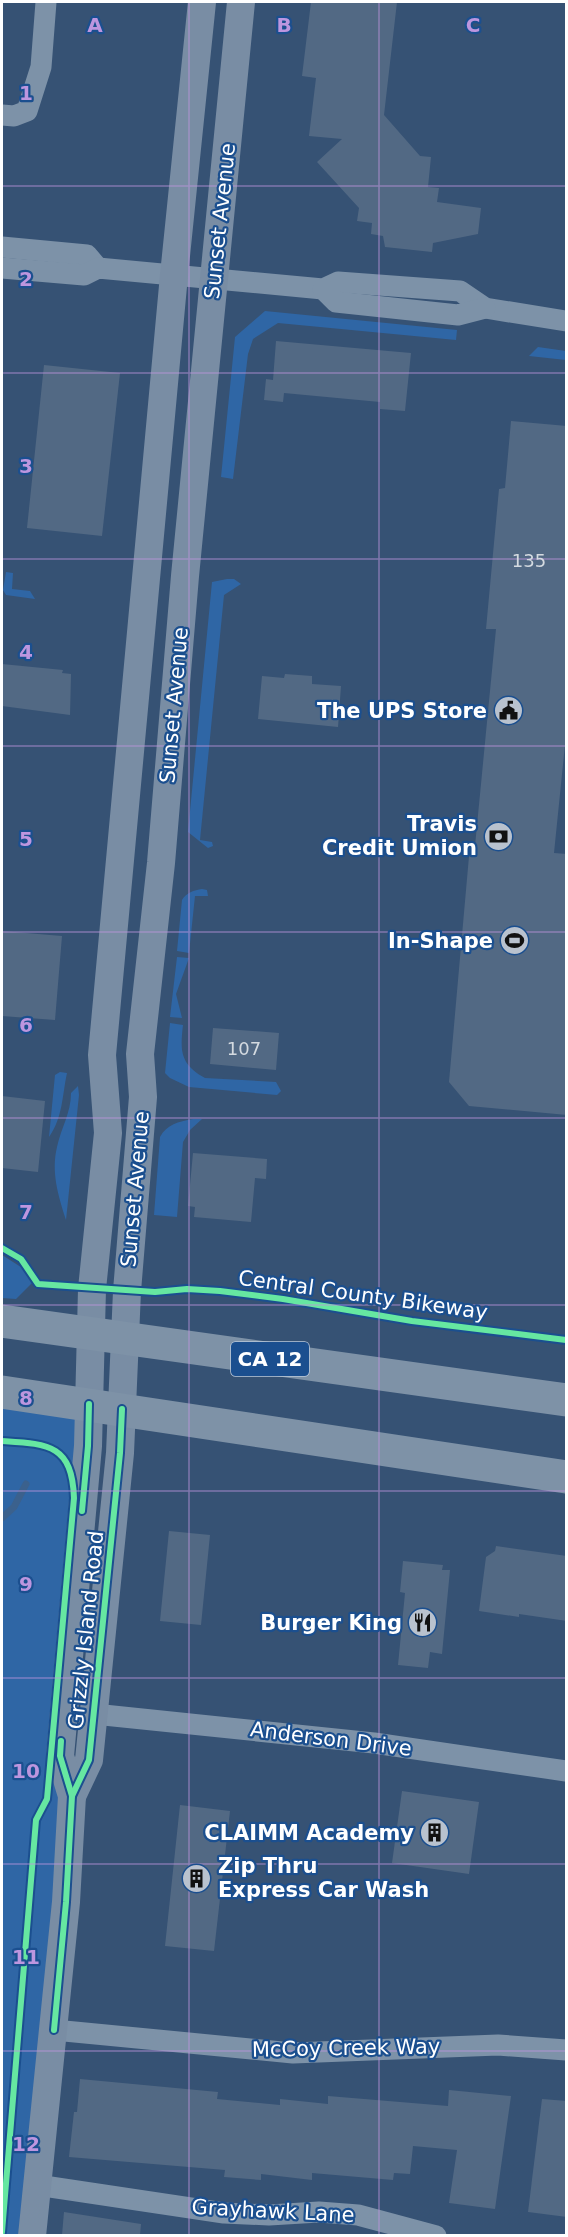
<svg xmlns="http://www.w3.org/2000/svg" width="568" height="2237" font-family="'DejaVu Sans',sans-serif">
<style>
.green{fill:#2f66a5}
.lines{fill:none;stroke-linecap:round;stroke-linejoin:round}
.stream{stroke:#3b618d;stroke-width:7}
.building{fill:#526984}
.street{stroke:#7d92a8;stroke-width:21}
.secondary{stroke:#798da4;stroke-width:28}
.highway{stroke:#7e92a7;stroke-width:33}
.cycleway-casing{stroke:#1b4f8f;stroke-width:10}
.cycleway{stroke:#66e7a1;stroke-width:6}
.grid{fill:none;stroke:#bd96df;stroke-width:1.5;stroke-opacity:0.55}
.labels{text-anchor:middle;stroke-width:4.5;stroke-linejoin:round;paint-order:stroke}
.number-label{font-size:18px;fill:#d4dae0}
.shield{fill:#1b4f8f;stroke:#bbcadd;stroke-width:1.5}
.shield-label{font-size:20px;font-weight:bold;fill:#fff}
.street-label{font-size:21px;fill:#fff;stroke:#1b4f8f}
.poi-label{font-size:21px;font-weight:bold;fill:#fff;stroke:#1b4f8f;text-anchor:end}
.grid-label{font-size:20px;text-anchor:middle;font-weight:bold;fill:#bd96df;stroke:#1b4f8f;stroke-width:4.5;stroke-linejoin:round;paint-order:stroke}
</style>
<rect width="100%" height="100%" fill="#365274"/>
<g class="green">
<polygon points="265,311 457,330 456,340 278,323 253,339 248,354 233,479 221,477 235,337"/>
<polygon points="538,347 566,351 566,360 529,356"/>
<polygon points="6,572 13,573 12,589 30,591 35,599 6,595 3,590"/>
<polygon points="227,579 234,579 241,584 224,595 200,840 212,842 213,846 208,848 188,832 212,582"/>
<path d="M202,889L207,890L208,896H195L189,953L177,951L182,900C186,893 194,890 202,889Z"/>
<polygon points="177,957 189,958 176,994 182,1018 170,1017"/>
<path d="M170,1023L183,1025C180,1051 180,1064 205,1078L276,1082L281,1091L277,1095L189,1087L170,1078L165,1073Z"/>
<path d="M60,1072L67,1073C62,1096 63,1117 49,1137L55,1075Z"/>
<path d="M78,1086L79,1095L66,1220C58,1195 51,1172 57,1147C61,1128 71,1113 71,1093Z"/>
<path d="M193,1119H202L190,1130L183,1142L177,1217L154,1215L160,1137C167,1124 178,1122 193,1119Z"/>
<polygon points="2,1255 24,1269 32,1283 16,1299 2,1298"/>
<polygon points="2,1392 89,1404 72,1796 33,2235 2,2236"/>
</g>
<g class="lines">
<polyline class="stream" points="2,1518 14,1507 26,1484"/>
</g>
<g class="building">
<polygon points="311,2 397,2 384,115 420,156 431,157 428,187 439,188 437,202 481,208 478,234 433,243 432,252 385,247 383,236 371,234 372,223 357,221 359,208 317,162 342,139 309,136 316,78 302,76"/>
<polygon points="276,341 411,353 405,411 380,409 380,402 284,393 283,402 264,400 266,379 273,380"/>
<polygon points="44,365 120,373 102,536 27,528"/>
<polygon points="511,421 567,426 567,725 554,853 567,854 567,1115 469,1106 449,1082 470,845 475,846 496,629 486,629 499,489 505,488"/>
<polygon points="2,664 63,670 62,673 71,674 70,715 2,706"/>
<polygon points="285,674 312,676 312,684 341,686 338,727 258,719 262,676 284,678"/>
<polygon points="2,931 62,936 55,1020 2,1016"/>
<polygon points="213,1028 279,1033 276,1070 210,1064"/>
<polygon points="2,1096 45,1101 38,1172 2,1168"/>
<polygon points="193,1153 267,1159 266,1179 255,1178 251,1222 194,1217 195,1207 188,1206"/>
<polygon points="169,1531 210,1535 201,1625 160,1621"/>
<polygon points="496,1546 567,1556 567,1621 519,1614 519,1617 479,1611 486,1557 495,1551"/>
<polygon points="403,1561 443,1565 442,1570 450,1570 442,1654 430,1652 428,1668 398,1665 405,1593 400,1592"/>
<polygon points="402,1791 479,1802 469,1874 392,1863"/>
<polygon points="180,1805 230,1811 214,1951 165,1946"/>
<polygon points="80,2079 218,2092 217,2099 280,2105 280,2099 328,2104 328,2096 448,2106 449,2090 511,2096 495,2209 449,2203 457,2150 413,2146 410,2174 394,2173 393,2180 312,2173 312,2180 261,2174 261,2180 224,2177 225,2170 69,2157 74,2112 77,2112"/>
<polygon points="542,2099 567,2101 567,2217 528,2212"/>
<polygon points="64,2212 141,2224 140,2235 62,2235"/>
</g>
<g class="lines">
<g class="street">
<polyline points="2,115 14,116 27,111 41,67 46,2"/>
<polyline points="2,247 87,255 98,268"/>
<polyline points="2,268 84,275 98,268 323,289 338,282 460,291 485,308 566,321"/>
<polyline points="323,289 336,302 458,315 485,308"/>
<polyline points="94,1714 374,1743 566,1771"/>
<polyline points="54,2030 293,2053 498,2045 566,2050"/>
<polyline points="37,2185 224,2213 269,2215 319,2212 358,2215 436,2236"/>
</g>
<g class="secondary">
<polyline points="72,1796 89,1760 120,1453 127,1291 143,1097 140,1054 161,863 185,576 241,2"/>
<polyline points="32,2236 66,1902 72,1796 60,1756 88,1446 92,1289 108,1133 102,1055 174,275 202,2"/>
</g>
<g class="highway">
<polyline points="2,1321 566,1400"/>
<polyline points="2,1392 566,1477"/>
</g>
<defs>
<g id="cycleway">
<polyline points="2,1248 21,1259 38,1284 155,1292 187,1289 220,1291 283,1299 412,1321 566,1340"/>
<path d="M2,1441C48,1444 72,1444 74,1498L47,1799L36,1820L2,2232"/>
<polyline points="82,1511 88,1446 89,1404"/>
<polyline points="72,1796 89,1760 120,1453 122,1409"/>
<polyline points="54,2030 66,1902 72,1796 60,1756 61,1741"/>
</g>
</defs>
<use href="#cycleway" class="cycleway-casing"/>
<use href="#cycleway" class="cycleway"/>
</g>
<path class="grid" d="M189,2V2236M379,2V2236M2,186H566M2,373H566M2,559H566M2,746H566M2,932H566M2,1118H566M2,1305H566M2,1491H566M2,1678H566M2,1864H566M2,2051H566"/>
<defs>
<symbol id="civic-disc" viewBox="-11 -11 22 22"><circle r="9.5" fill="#b9c2ce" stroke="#1b4f8f"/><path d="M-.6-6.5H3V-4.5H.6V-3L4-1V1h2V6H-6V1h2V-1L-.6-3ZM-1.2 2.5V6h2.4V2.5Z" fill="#111"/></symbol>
<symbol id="bank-disc" viewBox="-11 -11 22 22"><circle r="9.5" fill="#b9c2ce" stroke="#1b4f8f"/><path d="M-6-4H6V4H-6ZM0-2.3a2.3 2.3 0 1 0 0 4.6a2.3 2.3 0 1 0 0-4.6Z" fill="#111"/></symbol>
<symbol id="stadium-disc" viewBox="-11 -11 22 22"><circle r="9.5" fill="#b9c2ce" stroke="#1b4f8f"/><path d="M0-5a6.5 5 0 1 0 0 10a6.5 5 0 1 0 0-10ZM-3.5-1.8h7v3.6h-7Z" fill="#111"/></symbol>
<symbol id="restaurant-disc" viewBox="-11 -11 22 22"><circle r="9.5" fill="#b9c2ce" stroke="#1b4f8f"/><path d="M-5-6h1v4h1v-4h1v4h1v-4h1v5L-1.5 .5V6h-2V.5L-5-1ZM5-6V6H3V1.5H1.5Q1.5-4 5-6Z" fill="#111"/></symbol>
<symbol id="building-disc" viewBox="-11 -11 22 22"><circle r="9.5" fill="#b9c2ce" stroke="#1b4f8f"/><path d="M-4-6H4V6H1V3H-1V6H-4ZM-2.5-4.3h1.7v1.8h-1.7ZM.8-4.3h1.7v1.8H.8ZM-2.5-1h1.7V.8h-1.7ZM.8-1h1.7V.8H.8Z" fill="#111"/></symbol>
</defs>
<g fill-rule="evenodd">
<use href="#civic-disc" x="492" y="694" width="33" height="33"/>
<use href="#bank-disc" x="482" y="820" width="33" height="33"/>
<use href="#stadium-disc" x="498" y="924" width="33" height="33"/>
<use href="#restaurant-disc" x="406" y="1606" width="33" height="33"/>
<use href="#building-disc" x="418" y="1816" width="33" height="33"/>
<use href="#building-disc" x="180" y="1862" width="33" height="33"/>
</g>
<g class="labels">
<g class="number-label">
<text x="529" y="567">135</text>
<text x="244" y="1055">107</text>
</g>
<rect class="shield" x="231" y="1342" width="78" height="34" rx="4.5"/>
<g class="shield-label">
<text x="270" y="1366">CA 12</text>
</g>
<g class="street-label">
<text transform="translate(220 221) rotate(-84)" y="7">Sunset Avenue</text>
<text transform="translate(174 705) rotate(-85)" y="7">Sunset Avenue</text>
<text transform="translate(135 1189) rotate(-85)" y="7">Sunset Avenue</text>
<text transform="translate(363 1295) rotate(8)" y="7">Central County Bikeway</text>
<text transform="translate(86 1630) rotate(-84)" y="7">Grizzly Island Road</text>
<text transform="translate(331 1739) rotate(7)" y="7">Anderson Drive</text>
<text transform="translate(346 2048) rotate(-1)" y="7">McCoy Creek Way</text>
<text transform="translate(273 2211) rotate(3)" y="7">Grayhawk Lane</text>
</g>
<g class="poi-label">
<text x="487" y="718">The UPS Store</text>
<text x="477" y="831">Travis<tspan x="477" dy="24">Credit Umion</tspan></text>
<text x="493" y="948">In-Shape</text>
<text x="402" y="1630">Burger King</text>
<text x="414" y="1840">CLAIMM Academy</text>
<text x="218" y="1873" text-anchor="start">Zip Thru<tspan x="218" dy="24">Express Car Wash</tspan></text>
</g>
</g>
<g class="grid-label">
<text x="95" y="32">A</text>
<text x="284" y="32">B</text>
<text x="473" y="32">C</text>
<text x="26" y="100">1</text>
<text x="26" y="286">2</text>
<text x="26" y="473">3</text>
<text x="26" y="659">4</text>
<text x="26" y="846">5</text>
<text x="26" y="1032">6</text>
<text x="26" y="1219">7</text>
<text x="26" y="1405">8</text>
<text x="26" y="1591">9</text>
<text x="26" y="1778">10</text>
<text x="26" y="1964">11</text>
<text x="26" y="2151">12</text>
</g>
<rect width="568" height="2237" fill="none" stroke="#ffffff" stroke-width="6"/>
</svg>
